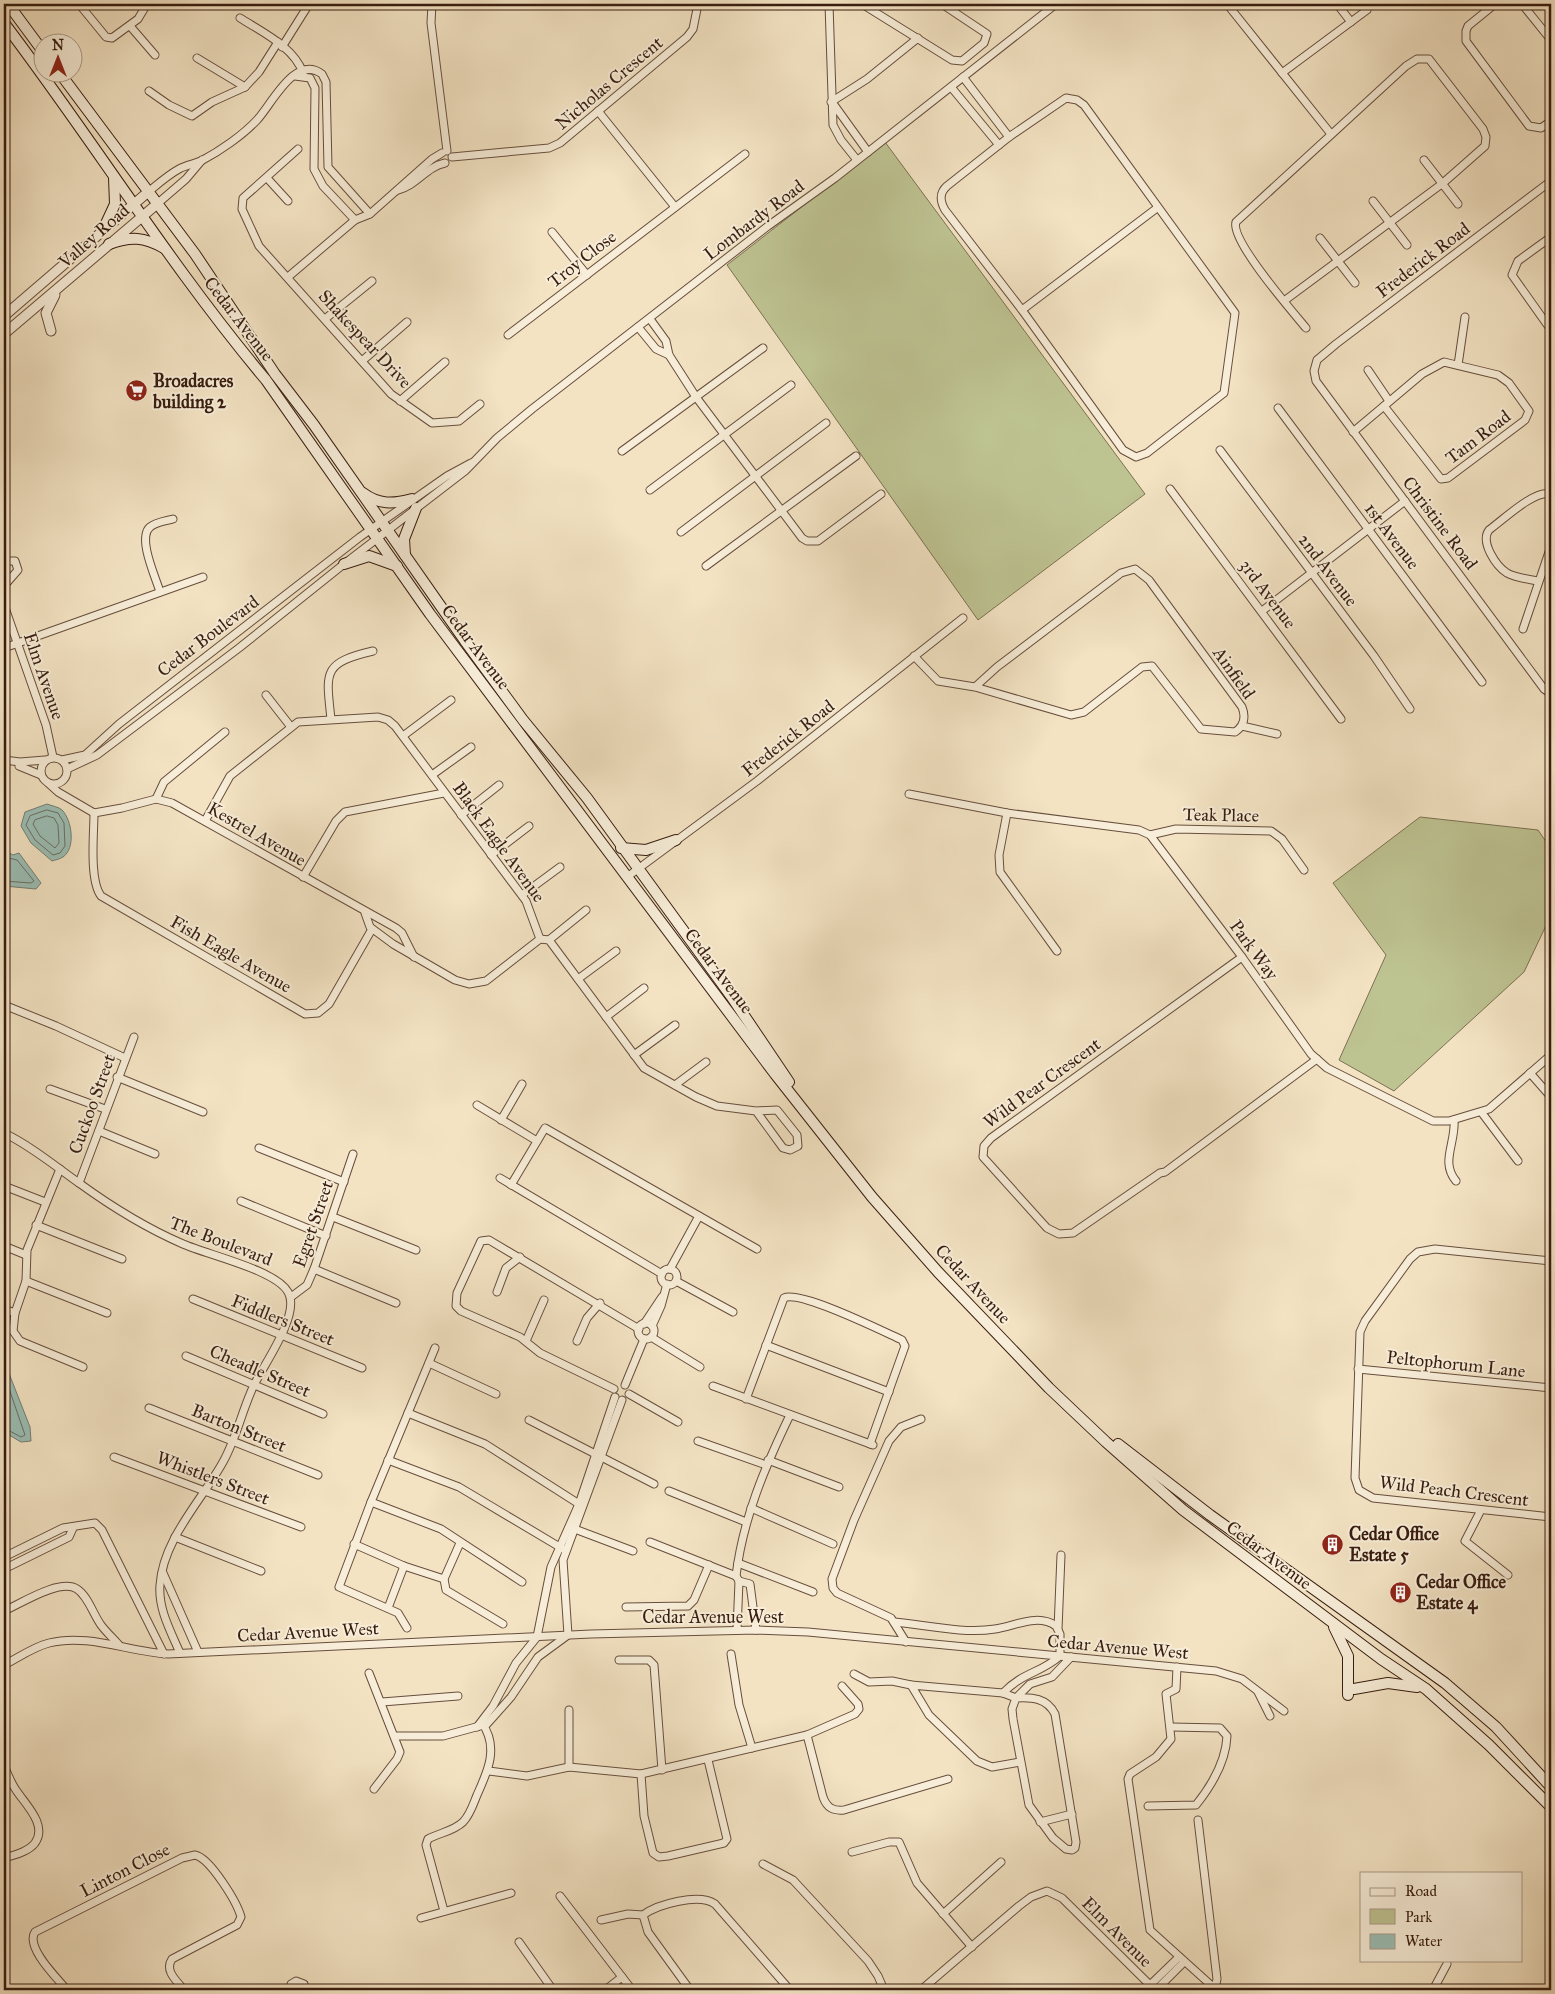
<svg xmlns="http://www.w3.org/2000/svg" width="1555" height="1994" font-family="'IM FELL Great Primer',serif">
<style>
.green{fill:#bec392;stroke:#7b7051}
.water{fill:#9bbeb5;stroke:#737e73}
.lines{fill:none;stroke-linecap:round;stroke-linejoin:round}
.shore{stroke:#6a6e62;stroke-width:1}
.minor-casing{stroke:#674e3d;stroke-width:9}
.tertiary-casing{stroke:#674e3d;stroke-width:11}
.secondary-casing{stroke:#381d10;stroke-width:12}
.minor{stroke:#f7edd8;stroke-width:7}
.tertiary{stroke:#f7edd8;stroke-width:9}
.secondary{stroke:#f7edd8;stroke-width:10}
.labels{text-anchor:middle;stroke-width:4;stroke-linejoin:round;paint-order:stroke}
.street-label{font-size:18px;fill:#381d10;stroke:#f7edd8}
.poi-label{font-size:18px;font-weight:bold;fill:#381d10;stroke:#f7edd8;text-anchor:start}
</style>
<rect width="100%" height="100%" fill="#f3e3c3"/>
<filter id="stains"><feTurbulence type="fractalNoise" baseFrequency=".004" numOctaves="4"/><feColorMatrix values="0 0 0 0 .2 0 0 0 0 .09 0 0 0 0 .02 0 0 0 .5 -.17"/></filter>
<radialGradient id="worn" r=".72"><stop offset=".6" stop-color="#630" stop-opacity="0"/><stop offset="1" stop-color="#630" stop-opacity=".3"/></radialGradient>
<g class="green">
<polygon points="885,142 1145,494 978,620 727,265"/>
<polygon points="1420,817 1538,830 1551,849 1551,915 1524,972 1394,1091 1339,1060 1386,955 1333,883"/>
</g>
<g class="water">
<path d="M47,804C52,806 59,807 62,810C72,820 76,848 63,857C60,859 55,860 52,861L31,843L21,826L25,812Z"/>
<polygon points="4,850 13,855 19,853 41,883 36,889 4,886"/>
<polygon points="4,1347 10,1376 30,1427 31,1441 21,1442 4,1432"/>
</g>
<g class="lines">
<g class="shore">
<polygon points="47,810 58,813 64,823 65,846 60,853 53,855 35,840 26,825 30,816"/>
<polygon points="47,816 54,818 58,825 59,843 55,848 40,836 33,824 35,820"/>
<polyline points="4,857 17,860 34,881 31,883 4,881"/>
<polyline points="4,1365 5,1377 25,1435 21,1437 4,1428"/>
</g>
<defs>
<g id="minor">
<polyline points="79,4 106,37 112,38 138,19 147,4"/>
<polyline points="432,4 431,23 447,151"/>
<polyline points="829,4 833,125 841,140 857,160"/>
<polyline points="862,4 952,60 962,61 984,43 987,34 942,4"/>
<polyline points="1227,4 1331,134"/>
<polyline points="1337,4 1351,22"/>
<polyline points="1495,4 1468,26 1466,31 1466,41 1529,126 1541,128 1551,121"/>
<polyline points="1522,4 1551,40"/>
<path d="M240,18C262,32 294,47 303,73"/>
<polyline points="130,26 155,55"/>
<polyline points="282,47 309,4"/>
<polyline points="197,58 245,87 259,72 278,42"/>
<polyline points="1282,73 1367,10"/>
<polyline points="295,76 310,78 315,88 314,169 323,186 355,220"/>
<polyline points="963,77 1009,137"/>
<polyline points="951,87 999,145"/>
<polyline points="149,91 169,105 192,116 212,102 245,87"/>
<path d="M1066,98L1077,100L1084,105L1235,313L1224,393L1147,453L1136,457L1123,450L1022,310L945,210C940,201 939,193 947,186L1009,137Z"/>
<polyline points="831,102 867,79 918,38"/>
<polyline points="832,102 868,152"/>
<polyline points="598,111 675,207"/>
<polyline points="298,149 243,198 242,209 259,246 391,394 432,423 459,421 480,404"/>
<polyline points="452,157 549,148 560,143 687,37 693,29 698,4"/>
<polyline points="1424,160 1458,204"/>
<polyline points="267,178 288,201"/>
<polyline points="1551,181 1336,344 1317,360 1314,371 1316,381 1544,689 1551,694"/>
<path d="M398,190C416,186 426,167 445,163"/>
<path d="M148,192C158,184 168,175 179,169C186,165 194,164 201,161C220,151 243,135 257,120C272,104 295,54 322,74L326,82L328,167L370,214"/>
<polyline points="1373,201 1407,245"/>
<polyline points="157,204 186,179 202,160"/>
<polyline points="552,232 587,275"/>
<polyline points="1551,237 1518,261 1512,275 1551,330"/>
<polyline points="1320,238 1355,283"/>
<polyline points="288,277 355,220 370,214 432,159 442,153"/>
<path d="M1284,301L1443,183L1485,146L1486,137L1483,129L1429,59H1417L1406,66L1236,222C1230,240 1292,311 1306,328"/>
<polyline points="1022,310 1157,208"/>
<polyline points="325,319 372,281"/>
<polyline points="650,319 666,341 669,355 696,397 802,538 807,541 818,541 881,494"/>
<polyline points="638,327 656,349 669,355"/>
<polyline points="508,335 745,154"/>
<polyline points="362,361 407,322"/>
<polygon points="1444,362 1498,375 1509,383 1529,411 1525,420 1448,478 1441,479 1384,406 1422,374"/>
<polyline points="1458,365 1465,317"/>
<polyline points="1368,370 1389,401"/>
<polyline points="400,401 445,362"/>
<polyline points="1278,408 1482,682"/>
<polyline points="1353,432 1384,406"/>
<polyline points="1220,450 1374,656 1410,709"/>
<polyline points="622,451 763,348"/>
<polyline points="1170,489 1341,719"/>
<polyline points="650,490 791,385"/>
<polyline points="681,532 826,423"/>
<polyline points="4,561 15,561 18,570 4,586"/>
<polyline points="706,566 856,456"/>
<path d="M1538,581C1528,579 1516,578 1507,573C1496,566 1480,542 1489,530C1503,520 1535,489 1551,494"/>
<path d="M160,592C156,578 137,538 150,527C156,522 166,521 173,519"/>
<polyline points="4,605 46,725 53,757"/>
<polyline points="1262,611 1405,501"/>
<polyline points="1523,629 1551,546"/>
<polyline points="4,648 203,577"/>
<path d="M914,656L938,681L975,687L1071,715L1084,712L1142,667L1152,666L1201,729L1235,732C1244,726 1246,717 1242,707L1149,580L1135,569L1121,573L997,667L975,687"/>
<polyline points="266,695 291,727"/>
<path d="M331,719C326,672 322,663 373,651"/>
<polyline points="1242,726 1277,734"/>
<polyline points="403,736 451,700"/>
<circle cx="54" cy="771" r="13"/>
<polyline points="4,760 20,762 45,760"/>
<polyline points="62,760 85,755 119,724 360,537 447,476 471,463"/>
<polyline points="19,766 41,775"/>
<polyline points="67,769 97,755 239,648 344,564 465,471 497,438 532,409 768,226 835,178 1056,4"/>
<polyline points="432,775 471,747"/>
<polyline points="48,783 58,792 94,813 122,808 156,799 172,803 396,928 402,933 414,957"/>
<polyline points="909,794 1007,813 1139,830 1150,835 1242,957 1311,1054 1327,1068 1433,1121 1449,1121 1489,1109 1551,1055"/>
<polyline points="156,799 164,782 225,732"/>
<path d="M94,813C94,833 89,880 101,896L305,1014L318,1013L329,1004L372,929"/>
<polyline points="1007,813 999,855 1000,872 1057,951"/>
<polyline points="461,815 499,785"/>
<polyline points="205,821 230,776 298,722 378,717 388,720 395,726 526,901 540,939"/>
<polyline points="1150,835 1176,829 1271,831 1282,839 1304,870"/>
<polyline points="491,855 529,826"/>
<polyline points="303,877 336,821 345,812 444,793"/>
<polyline points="627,877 757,781 963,618"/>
<polyline points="522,895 560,867"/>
<polyline points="365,913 370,927 393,944 455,980 469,984 486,981 540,939"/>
<polyline points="540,939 549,940 644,1068 696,1097 717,1106 756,1111 777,1110 797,1135 798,1146 790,1150 783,1148 756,1111"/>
<polyline points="549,940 586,910"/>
<polyline points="1242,957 991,1138 984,1146 983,1157 1047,1228 1059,1234 1073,1233 1160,1173 1165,1172 1317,1059"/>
<polyline points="578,979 616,951"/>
<polyline points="4,1005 56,1026 125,1058"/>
<polyline points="606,1017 644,988"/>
<polyline points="634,1055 675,1025"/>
<polyline points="1530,1073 1551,1097"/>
<polyline points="117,1077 203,1112"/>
<polyline points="675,1085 706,1062"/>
<polyline points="50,1089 105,1109"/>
<polyline points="477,1105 537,1141"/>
<polyline points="1482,1113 1518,1161"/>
<polyline points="501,1120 522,1084"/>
<path d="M1454,1120C1456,1143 1440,1162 1456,1181"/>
<polyline points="99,1131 155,1154"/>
<path d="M4,1133C31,1146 55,1166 79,1183C112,1207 146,1228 183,1244C208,1255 276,1270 288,1292C301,1314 264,1364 254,1385C242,1410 237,1437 223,1462C202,1500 163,1539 160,1585C158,1609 171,1632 180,1653"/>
<polyline points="259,1148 344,1182"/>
<polyline points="60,1169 27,1250 26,1281 15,1313 13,1331 20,1341 83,1367"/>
<polyline points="500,1178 662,1274"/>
<polyline points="79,1183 134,1037"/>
<polyline points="511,1185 545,1128 757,1249"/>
<polyline points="4,1186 45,1202"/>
<polyline points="241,1201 326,1236"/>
<polyline points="333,1217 416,1250"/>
<polyline points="36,1225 122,1259"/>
<polyline points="4,1246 26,1255"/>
<polyline points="1551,1261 1435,1249 1418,1252 1410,1259 1365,1321 1360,1332 1355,1478 1359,1490 1373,1498 1551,1517"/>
<polyline points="314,1269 396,1303"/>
<polyline points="670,1269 699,1216"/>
<circle cx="669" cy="1277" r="8"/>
<polyline points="26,1281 107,1313"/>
<polyline points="676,1281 733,1312"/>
<polyline points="497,1292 506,1268 520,1257"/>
<polyline points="291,1297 307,1285 314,1269 353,1154"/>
<polyline points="193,1299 362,1368"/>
<polyline points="4,1309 15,1313"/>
<circle cx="646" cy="1331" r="8"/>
<polyline points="644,1324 662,1297"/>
<polyline points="652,1326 661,1306 667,1284"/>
<polyline points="651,1337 700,1367"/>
<polyline points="526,1341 544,1300"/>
<polyline points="577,1341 587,1318 600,1303"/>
<polyline points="766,1345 889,1392"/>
<polyline points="435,1348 371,1502 441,1529 522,1582"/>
<polyline points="186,1356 323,1414"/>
<polyline points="429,1363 496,1394"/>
<polyline points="1358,1369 1551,1388"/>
<polyline points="625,1385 644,1339"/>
<polyline points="713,1386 873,1445"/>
<polyline points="614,1389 540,1353 520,1337 461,1311 456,1306 457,1293 481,1241 489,1240 639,1329"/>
<polyline points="629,1394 678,1422"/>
<path d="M746,1399L784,1298C800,1290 882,1331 902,1340L905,1346L870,1444"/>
<polyline points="149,1408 318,1475"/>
<polyline points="408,1413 485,1444 579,1504"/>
<polyline points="529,1420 654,1484"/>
<polyline points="698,1441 766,1465"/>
<polyline points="114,1457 301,1527"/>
<polyline points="388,1460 459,1487 563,1549"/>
<polyline points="768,1460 839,1487"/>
<polyline points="669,1491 746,1522"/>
<polyline points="371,1502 339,1587 398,1613 407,1628"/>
<polyline points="751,1508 833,1544"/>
<polyline points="1481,1510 1465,1541 1508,1575"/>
<polyline points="572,1528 633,1551"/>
<polyline points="175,1537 261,1571"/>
<polyline points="650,1542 736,1576"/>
<polyline points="460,1543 444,1579 446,1590 503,1624"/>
<polyline points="354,1544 404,1566 444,1579"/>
<polyline points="4,1557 63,1528 95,1523 102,1530 164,1654"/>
<polyline points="738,1563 813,1592"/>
<polyline points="4,1569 69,1537 73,1528"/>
<polyline points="163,1573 198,1652"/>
<polyline points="739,1581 750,1584 756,1630"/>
<polyline points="626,1607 688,1606 694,1600 709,1565"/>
<polyline points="388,1608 404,1566"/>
<path d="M4,1611C20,1604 60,1578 77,1589C88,1596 93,1614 101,1625C106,1632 113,1638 119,1645"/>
<path d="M894,1622C926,1625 963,1634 995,1629C1015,1626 1038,1613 1056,1626L1060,1634V1656C1041,1673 1023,1672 1003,1693"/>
<polyline points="1058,1629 1061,1555"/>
<path d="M737,1630L739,1581L736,1576C743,1518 765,1467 790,1415"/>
<polyline points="906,1642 891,1618 837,1593 833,1588 832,1579 854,1520 889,1441 901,1427 921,1419"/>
<polyline points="731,1654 739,1705 752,1748"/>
<polyline points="619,1660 649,1660 654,1665 662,1770"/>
<path d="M4,1665C18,1658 33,1647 49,1643C88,1633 129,1652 168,1654L591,1634L756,1630L808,1632L1216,1671L1242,1679L1284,1711"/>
<polyline points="1177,1667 1176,1689 1166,1694 1171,1739 1156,1757 1130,1774 1128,1779 1150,1930 1212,1986 1216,1984 1217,1979 1198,1820"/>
<polyline points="369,1673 400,1752 397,1759 374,1789"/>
<polyline points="854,1674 869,1682 892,1681 911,1685"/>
<polyline points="1258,1692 1270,1716"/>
<path d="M1016,1698C1032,1697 1047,1698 1055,1714L1076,1842L1075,1848L1072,1850L1066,1849L1053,1838L1029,1805L1013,1719L1012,1709Z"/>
<polyline points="382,1702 458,1696"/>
<polyline points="569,1710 569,1767"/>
<polyline points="477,1727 493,1706 516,1663 537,1637 551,1567 579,1504 615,1397"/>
<path d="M807,1735L823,1797C827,1808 833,1811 844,1810L948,1779"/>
<polyline points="395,1736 443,1736 487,1724 511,1697 538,1657 568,1635 563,1560 622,1400"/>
<polyline points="1020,1762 992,1767 977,1761 929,1715 911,1685 1003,1693 1016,1698 1030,1684 1052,1677 1071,1657"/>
<path d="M4,1766C8,1774 11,1783 16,1790C25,1804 48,1825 35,1843C28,1852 14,1855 4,1858"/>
<polyline points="489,1771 527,1776 569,1767 641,1774 807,1735 855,1714 859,1709 858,1704 842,1686"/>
<polyline points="641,1774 644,1816 653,1853 659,1857 668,1856 724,1843 727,1839 708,1760"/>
<path d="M1148,1806L1196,1805C1212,1785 1226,1761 1227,1736L1220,1728L1171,1727"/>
<polyline points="1040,1822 1072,1814"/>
<polyline points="852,1852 889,1842 899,1842 917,1883 972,1947"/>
<polyline points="763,1864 793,1880 868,1961 878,1976 884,1990"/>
<polyline points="560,1896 632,1990"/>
<path d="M444,1911L426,1845L428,1839C439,1833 454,1831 463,1822C470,1815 473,1805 477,1795C488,1771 499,1747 482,1723"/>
<polyline points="943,1914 1001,1862"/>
<polyline points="421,1918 511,1893"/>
<polyline points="601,1920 628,1914 643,1915"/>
<polyline points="519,1942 553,1990"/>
<polyline points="1150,1985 1179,1957"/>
<polyline points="423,1989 424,1990"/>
<path d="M67,1990C57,1978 25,1947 35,1932L182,1858L195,1855C210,1858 237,1902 241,1917L237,1925L172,1959C164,1971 177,1981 184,1990"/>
<polyline points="290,1990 291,1984 296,1981 304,1984 304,1990"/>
<polyline points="605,1990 622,1977"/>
<path d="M690,1990L648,1932L643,1915C658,1904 699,1893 715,1904L790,1990"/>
<polyline points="921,1990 1019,1906 1031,1897 1047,1891 1062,1898 1155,1990"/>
<polyline points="1156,1990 1184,1962"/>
<polyline points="1433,1990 1447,1964"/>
</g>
<g id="tertiary">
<polyline points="4,316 148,192"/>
<polyline points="51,331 46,313 55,295"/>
<polyline points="4,334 157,204"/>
</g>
<g id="secondary">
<polyline points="8,4 42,50"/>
<path d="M4,23C93,140 171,267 266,380L430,614L775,1074L872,1197L938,1272L1049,1388L1106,1442L1183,1510L1381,1659L1426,1689L1489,1745L1551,1807"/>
<polyline points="59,72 195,254 275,374 314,425 465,641 523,720 587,798 731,996 789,1082"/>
<polyline points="103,230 115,204 114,177"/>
<path d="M109,244C131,236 144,237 164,248"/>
<path d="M363,493C379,505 393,504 412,499"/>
<polyline points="405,555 404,539 416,508"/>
<polyline points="344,564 369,556 397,566"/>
<polyline points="621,848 646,850 676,840"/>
<polyline points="1118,1444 1210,1515 1445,1683 1496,1727 1551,1787"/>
<polyline points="1334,1627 1348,1656 1348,1695"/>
<polyline points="1354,1689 1388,1683 1417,1687"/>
</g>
</defs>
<use href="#minor" class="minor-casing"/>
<use href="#tertiary" class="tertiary-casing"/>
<use href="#secondary" class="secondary-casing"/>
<use href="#minor" class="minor"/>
<use href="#tertiary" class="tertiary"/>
<use href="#secondary" class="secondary"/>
</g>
<defs>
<symbol id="supermarket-disc" viewBox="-11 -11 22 22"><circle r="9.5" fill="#8f2418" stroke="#f7edd8"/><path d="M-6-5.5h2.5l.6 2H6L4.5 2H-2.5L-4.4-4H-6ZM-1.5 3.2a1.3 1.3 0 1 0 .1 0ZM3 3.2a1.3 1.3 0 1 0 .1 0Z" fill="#fff"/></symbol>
<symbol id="building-disc" viewBox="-11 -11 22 22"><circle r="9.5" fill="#8f2418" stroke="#f7edd8"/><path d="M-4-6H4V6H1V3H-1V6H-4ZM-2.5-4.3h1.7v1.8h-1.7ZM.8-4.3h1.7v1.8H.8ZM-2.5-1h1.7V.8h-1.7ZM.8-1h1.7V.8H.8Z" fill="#fff"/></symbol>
</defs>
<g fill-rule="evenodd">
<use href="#supermarket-disc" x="124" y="378" width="25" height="25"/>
<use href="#building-disc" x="1320" y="1532" width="25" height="25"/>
<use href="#building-disc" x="1388" y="1580" width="25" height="25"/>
</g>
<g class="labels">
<g class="street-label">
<text transform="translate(609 83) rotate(-40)" y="6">Nicholas Crescent</text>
<text transform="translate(754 220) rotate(-37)" y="6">Lombardy Road</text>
<text transform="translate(94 236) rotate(-41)" y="6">Valley Road</text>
<text transform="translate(582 259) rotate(-38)" y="6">Troy Close</text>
<text transform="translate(1423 260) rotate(-37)" y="6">Frederick Road</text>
<text transform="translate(239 319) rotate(52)" y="6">Cedar Avenue</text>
<text transform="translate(365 339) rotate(47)" y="6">Shakespear Drive</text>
<text transform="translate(1478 437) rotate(-37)" y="6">Tam Road</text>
<text transform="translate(1440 523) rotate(53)" y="6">Christine Road</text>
<text transform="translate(1392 536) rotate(53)" y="6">1st Avenue</text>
<text transform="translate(1328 570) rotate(53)" y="6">2nd Avenue</text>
<text transform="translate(1268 594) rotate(53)" y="6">3rd Avenue</text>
<text transform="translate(208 636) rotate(-37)" y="6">Cedar Boulevard</text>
<text transform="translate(476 647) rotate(53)" y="6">Cedar Avenue</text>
<text transform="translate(1234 673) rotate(55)" y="6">Ainfield</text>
<text transform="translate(44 676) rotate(71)" y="6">Elm Avenue</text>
<text transform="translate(788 738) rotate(-38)" y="6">Frederick Road</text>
<text transform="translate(1221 815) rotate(1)" y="6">Teak Place</text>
<text transform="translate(257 834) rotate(30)" y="6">Kestrel Avenue</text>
<text transform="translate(499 842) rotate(54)" y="6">Black Eagle Avenue</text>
<text transform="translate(1254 950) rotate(54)" y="6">Park Way</text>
<text transform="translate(231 954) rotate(30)" y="6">Fish Eagle Avenue</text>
<text transform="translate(719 971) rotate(53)" y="6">Cedar Avenue</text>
<text transform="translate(1042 1083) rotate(-36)" y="6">Wild Pear Crescent</text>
<text transform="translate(92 1104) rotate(-70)" y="6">Cuckoo Street</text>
<text transform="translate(313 1224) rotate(-71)" y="6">Egret Street</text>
<text transform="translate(221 1241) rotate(21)" y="6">The Boulevard</text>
<text transform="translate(973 1284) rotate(47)" y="6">Cedar Avenue</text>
<text transform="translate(283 1320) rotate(22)" y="6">Fiddlers Street</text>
<text transform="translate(1456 1364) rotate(6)" y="6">Peltophorum Lane</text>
<text transform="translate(260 1371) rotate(23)" y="6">Cheadle Street</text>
<text transform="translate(239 1428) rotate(22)" y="6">Barton Street</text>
<text transform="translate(213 1478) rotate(21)" y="6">Whistlers Street</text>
<text transform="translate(1454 1491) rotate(7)" y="6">Wild Peach Crescent</text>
<text transform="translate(1269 1555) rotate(37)" y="6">Cedar Avenue</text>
<text x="713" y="1623">Cedar Avenue West</text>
<text transform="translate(308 1632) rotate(-3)" y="6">Cedar Avenue West</text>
<text transform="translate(1118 1647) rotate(5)" y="6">Cedar Avenue West</text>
<text transform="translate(125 1870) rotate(-27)" y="6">Linton Close</text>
<text transform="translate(1117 1932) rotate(45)" y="6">Elm Avenue</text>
</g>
<g class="poi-label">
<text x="153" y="387">Broadacres<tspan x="153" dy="21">building 2</tspan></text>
<text x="1349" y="1540">Cedar Office<tspan x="1349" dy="21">Estate 5</tspan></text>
<text x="1416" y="1588">Cedar Office<tspan x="1416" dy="21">Estate 4</tspan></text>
</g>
</g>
<rect width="1555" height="1994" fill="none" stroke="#f3e3c3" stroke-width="20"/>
<rect x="5" y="5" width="1545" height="1984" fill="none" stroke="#381d10" stroke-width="2.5"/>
<rect x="10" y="10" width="1535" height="1974" fill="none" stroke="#381d10"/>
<rect x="1360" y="1872" width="162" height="90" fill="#f7edd8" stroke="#ab9a88"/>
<rect x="1370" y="1888" width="25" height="8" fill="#f7edd8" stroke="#ab9a88"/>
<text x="1405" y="1896" font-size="15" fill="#381d10">Road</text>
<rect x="1370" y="1909" width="25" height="15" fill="#bec392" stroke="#ab9a88"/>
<text x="1405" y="1922" font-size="15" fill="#381d10">Park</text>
<rect x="1370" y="1934" width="25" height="15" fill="#9bbeb5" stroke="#ab9a88"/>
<text x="1405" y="1946" font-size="15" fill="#381d10">Water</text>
<g transform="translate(58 58)"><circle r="24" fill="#f7edd8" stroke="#ab9a88"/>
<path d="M0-4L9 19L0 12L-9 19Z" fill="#8f2418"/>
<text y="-8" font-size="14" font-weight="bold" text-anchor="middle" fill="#381d10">N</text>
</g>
<rect width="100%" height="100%" filter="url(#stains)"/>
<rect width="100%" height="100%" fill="url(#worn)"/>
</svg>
